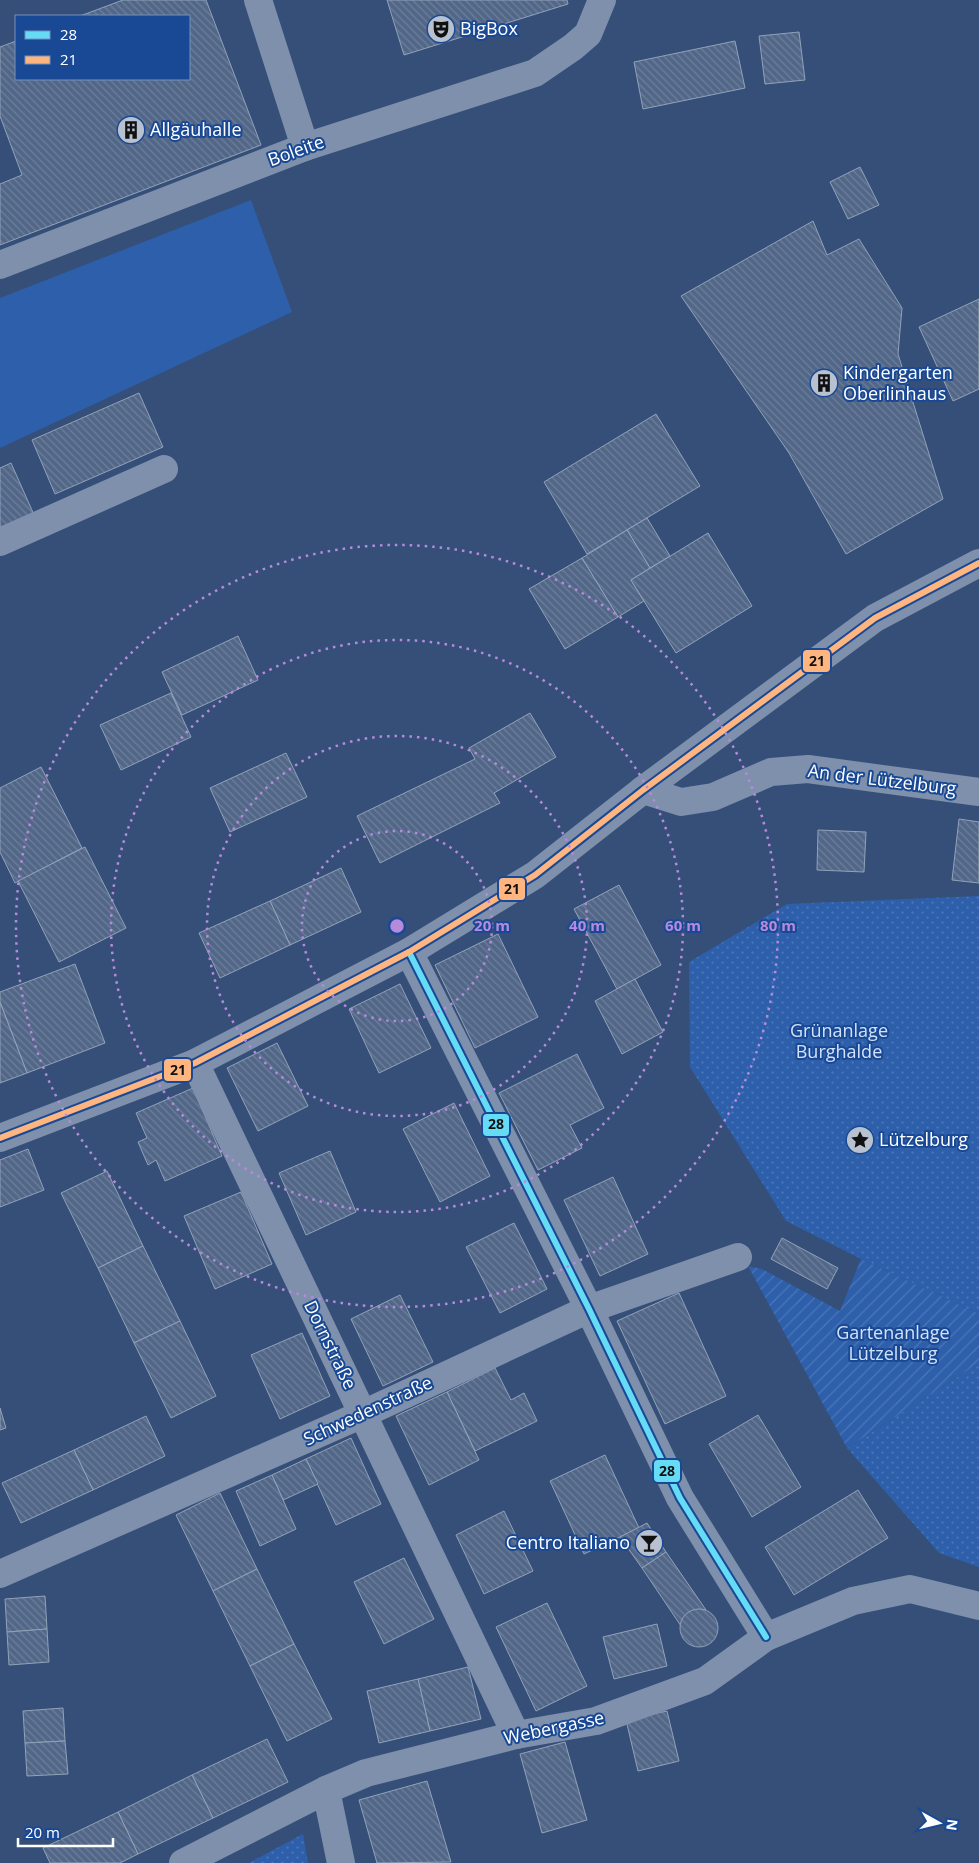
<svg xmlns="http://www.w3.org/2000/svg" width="979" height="1863" font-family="'Open Sans',sans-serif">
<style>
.grass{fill:#2d5fab}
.park{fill:url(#park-dots)}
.garden{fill:url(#garden-furrows)}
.building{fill:url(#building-back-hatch);stroke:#92a2b9}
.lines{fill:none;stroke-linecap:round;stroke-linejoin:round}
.minor{stroke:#7e90ab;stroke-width:28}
.bus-1-casing{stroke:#194995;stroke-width:10}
.bus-2-casing{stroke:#194995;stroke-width:10}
.bus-1{stroke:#66dbf5;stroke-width:6}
.bus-2{stroke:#ffb580;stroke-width:6}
.ring{fill:none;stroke:#b68bdc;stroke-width:2.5;stroke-dasharray:2.5 5}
.labels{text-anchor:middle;stroke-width:4;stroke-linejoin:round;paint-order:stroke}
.poi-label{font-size:18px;fill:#fff;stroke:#194995;text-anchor:start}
.street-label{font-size:18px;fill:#fff;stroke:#194995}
.park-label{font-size:18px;fill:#d2e2fb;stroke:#194995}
.centre{fill:#b68bdc;stroke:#194995;stroke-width:2.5}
.ring-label{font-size:15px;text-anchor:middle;font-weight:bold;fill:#b68bdc;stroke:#194995;stroke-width:4;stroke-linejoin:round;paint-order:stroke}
.line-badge{stroke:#194995;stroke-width:2}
.pale-badge-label{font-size:14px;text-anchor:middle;font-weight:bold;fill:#111}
</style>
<defs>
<pattern id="park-dots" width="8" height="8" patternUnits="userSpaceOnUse" patternTransform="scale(1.25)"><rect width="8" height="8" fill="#2d5fab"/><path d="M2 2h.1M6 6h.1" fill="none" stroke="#4c77b8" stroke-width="1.8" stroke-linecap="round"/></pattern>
<pattern id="garden-furrows" width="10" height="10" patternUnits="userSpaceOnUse" patternTransform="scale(1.25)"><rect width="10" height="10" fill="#2d5fab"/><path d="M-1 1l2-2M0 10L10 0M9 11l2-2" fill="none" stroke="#4c77b8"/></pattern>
<pattern id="building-back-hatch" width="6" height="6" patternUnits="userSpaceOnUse" patternTransform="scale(1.25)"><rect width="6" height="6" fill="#526788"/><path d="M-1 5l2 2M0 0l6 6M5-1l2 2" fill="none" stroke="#6c7e9a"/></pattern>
</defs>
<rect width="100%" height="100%" fill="#354f79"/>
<polygon class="grass" points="251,200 292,312 0,448 0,298"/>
<g class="park">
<polygon points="979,896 979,1314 861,1259 786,1221 690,1067 689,962 787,904"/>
<polygon points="979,1363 979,1567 939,1553 847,1448"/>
<polygon points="303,1834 308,1863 249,1863"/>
</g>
<polygon class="garden" points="861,1259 979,1314 979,1363 847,1448 748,1266 762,1269 840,1311"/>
<g class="building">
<polygon points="123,0 206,0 261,145 0,245 0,184 22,175 0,116 0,47 16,41 16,79 189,79 189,16 80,16"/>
<polygon points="387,0 567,0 568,4 404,55"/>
<polygon points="799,32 805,80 765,84 759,36"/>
<polygon points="735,41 745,88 643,109 634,62"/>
<polygon points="860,167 879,205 848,219 830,182"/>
<polygon points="813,221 827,255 859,239 902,308 898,354 943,499 846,554 789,453 681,296"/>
<polygon points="979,299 979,389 953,401 919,327"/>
<polygon points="139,393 163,447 55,494 32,440"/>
<polygon points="656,414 700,486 587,554 544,482"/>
<polygon points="11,463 35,517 0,532 0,468"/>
<polygon points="647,518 670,556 650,568 627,530"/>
<polygon points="627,530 650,568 631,580 644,601 618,617 582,558"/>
<polygon points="708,533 752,606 676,653 631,580"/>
<polygon points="582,558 618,617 565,649 529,589"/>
<polygon points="238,636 258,680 182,715 162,672"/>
<polygon points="171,693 191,737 121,770 100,725"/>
<polygon points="530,713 556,757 494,793 500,803 380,863 357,816 475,759 469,748"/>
<polygon points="286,753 307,797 230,832 210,788"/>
<polygon points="41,767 82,848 15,883 0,852 0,788"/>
<polygon points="959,819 979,822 979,883 952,880"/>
<polygon points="818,830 866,832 864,872 817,870"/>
<polygon points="85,847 126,928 59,962 18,881"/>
<polygon points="341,868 361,912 290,945 270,901"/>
<polygon points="619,885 661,965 617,989 574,909"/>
<polygon points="270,901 290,945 220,978 199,933"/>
<polygon points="498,934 538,1017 475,1048 435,965"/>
<polygon points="75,964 105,1043 27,1073 0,1002 0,992"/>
<polygon points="635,979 663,1032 622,1054 595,1001"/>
<polygon points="400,984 431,1048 379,1073 349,1009"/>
<polygon points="0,1002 27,1073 0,1083"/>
<polygon points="277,1043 308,1106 258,1131 227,1068"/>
<polygon points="577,1054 604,1108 570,1125 582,1148 538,1170 499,1093"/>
<polygon points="193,1088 222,1156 165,1181 156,1160 148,1165 138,1142 147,1138 136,1113"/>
<polygon points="454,1103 490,1176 440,1202 403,1129"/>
<polygon points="28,1149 44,1190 0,1207 0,1160"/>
<polygon points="330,1151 356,1212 306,1235 279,1173"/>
<polygon points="107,1171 143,1246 98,1268 61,1193"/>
<polygon points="613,1177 648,1254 600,1276 564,1200"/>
<polygon points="241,1192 272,1264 215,1289 184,1216"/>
<polygon points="514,1223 547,1289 500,1313 466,1247"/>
<polygon points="782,1238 838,1268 827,1289 771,1259"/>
<polygon points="143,1246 180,1321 134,1343 98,1268"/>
<polygon points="679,1293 726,1396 665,1424 617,1321"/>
<polygon points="400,1295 433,1362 383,1386 351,1319"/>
<polygon points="180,1321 216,1396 171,1418 134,1343"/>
<polygon points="302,1333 330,1396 280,1419 251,1355"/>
<polygon points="495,1368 511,1400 524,1393 537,1421 475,1451 447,1392"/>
<polygon points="447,1392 479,1460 429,1485 396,1416"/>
<polygon points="0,1408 6,1428 0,1430"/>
<polygon points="758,1415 801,1487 752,1517 709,1444"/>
<polygon points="146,1416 165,1456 93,1490 74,1450"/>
<polygon points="351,1438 381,1504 336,1525 306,1459"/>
<polygon points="74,1450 93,1490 21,1523 2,1483"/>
<polygon points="605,1455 639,1528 584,1554 550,1481"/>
<polygon points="306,1459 318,1484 283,1500 272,1475"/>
<polygon points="272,1475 296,1529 260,1546 236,1491"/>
<polygon points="858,1490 888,1538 794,1595 765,1547"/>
<polygon points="220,1493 257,1569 213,1591 176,1515"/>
<polygon points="504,1511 533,1571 484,1594 456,1535"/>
<polygon points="647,1523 666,1552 642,1568 620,1537"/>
<polygon points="666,1552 706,1610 697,1610 688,1613 682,1621 681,1626 642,1568"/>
<polygon points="404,1558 434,1619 384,1644 354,1582"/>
<polygon points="257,1569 294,1644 250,1666 213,1591"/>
<polygon points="45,1596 47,1629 7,1632 5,1599"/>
<polygon points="547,1603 587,1686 536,1711 496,1627"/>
<circle cx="699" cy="1628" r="19"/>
<polygon points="657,1624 667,1666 614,1679 603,1637"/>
<polygon points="47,1629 49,1662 9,1665 7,1632"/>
<polygon points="294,1644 332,1719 287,1741 250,1666"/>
<polygon points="468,1667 481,1719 430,1731 418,1679"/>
<polygon points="418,1679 430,1731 379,1743 367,1691"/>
<polygon points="63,1708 65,1741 25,1743 23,1711"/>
<polygon points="667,1711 679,1761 638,1771 626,1720"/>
<polygon points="267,1739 288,1782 213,1818 192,1775"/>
<polygon points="65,1741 68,1774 27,1776 25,1743"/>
<polygon points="565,1742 587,1820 542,1833 520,1754"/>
<polygon points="192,1775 213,1818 138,1854 118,1812"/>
<polygon points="427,1781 451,1862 377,1863 359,1800"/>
<polygon points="118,1812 138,1854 120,1863 50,1863 43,1848"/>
</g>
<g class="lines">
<g class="minor">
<polyline points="258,0 305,147"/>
<polyline points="0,265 305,147 535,73 573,47 588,34 602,0"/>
<polyline points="0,542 164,469"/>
<polyline points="643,790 681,802 713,797 771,772 808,769 979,792"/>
<polyline points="409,952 589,1309 680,1498 766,1637"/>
<polyline points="195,1063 516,1735"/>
<polyline points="0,1138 195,1063 409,952 535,875 643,790 875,618 979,563"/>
<polyline points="0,1574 363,1414 589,1309 738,1257"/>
<polyline points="326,1790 341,1863"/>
<polyline points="183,1863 326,1790 366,1773 516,1735 596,1721 705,1681 766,1637 853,1601 910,1589 979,1606"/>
</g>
<defs>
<polyline id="bus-1" points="409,952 589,1309 680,1498 766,1637"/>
<polyline id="bus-2" points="0,1138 195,1063 409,952 535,875 643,790 875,618 979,563"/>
</defs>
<use href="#bus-1" class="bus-1-casing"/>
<use href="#bus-2" class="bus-2-casing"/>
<use href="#bus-1" class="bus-1"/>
<use href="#bus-2" class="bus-2"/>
</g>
<g class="ring">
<circle cx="397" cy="926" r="95"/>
<circle cx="397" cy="926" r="190"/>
<circle cx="397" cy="926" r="286"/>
<circle cx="397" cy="926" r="381"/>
</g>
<defs>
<symbol id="theatre-disc" viewBox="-11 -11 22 22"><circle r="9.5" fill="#b8c1d0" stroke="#194995"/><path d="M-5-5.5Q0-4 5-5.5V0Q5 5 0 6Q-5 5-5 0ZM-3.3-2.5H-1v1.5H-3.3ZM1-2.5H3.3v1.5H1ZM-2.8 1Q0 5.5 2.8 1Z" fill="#111"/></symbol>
<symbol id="building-disc" viewBox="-11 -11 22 22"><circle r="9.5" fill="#b8c1d0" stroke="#194995"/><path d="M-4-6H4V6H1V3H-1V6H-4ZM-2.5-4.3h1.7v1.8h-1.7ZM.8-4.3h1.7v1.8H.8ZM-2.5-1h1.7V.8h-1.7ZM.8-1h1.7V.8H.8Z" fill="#111"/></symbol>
<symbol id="sight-disc" viewBox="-11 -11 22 22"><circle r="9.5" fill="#b8c1d0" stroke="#194995"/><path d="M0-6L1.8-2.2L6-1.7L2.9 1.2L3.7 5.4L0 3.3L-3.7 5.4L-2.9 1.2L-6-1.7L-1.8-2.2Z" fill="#111"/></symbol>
<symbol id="bar-disc" viewBox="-11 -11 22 22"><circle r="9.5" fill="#b8c1d0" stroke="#194995"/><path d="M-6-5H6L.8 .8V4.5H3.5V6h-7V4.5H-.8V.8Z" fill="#111"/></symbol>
</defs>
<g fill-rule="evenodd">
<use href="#theatre-disc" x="425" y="13" width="32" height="32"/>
<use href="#building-disc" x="115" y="114" width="32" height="32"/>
<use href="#building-disc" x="808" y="367" width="32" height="32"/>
<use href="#sight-disc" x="844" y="1124" width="32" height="32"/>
<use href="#bar-disc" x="633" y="1527" width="32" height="32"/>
</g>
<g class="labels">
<g class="poi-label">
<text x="460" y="35">BigBox</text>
<text x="150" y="136">Allgäuhalle</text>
<text x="843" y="379">Kindergarten<tspan x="843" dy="21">Oberlinhaus</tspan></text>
<text x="879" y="1146">Lützelburg</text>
<text x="630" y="1549" text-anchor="end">Centro Italiano</text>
</g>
<g class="street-label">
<text transform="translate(296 151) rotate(-20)" y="6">Boleite</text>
<text transform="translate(882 780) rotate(7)" y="6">An der Lützelburg</text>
<text transform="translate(330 1345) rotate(64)" y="6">Dornstraße</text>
<text transform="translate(368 1411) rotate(-25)" y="6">Schwedenstraße</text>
<text transform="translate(554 1728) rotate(-12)" y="6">Webergasse</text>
</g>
<g class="park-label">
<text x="839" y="1037">Grünanlage<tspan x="839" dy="21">Burghalde</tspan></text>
<text x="893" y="1339">Gartenanlage<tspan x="893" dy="21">Lützelburg</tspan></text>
</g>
</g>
<circle cx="397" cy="926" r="8" class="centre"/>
<g class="ring-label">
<text x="492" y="931">20 m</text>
<text x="587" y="931">40 m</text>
<text x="683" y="931">60 m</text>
<text x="778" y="931">80 m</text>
</g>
<g class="line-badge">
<rect x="802" y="649" width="29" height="24" rx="5" fill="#ffb580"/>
<rect x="498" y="877" width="28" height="24" rx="5" fill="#ffb580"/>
<rect x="163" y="1058" width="29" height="24" rx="5" fill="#ffb580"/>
<rect x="482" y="1113" width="28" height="24" rx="5" fill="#66dbf5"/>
<rect x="653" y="1459" width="28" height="24" rx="5" fill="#66dbf5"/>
</g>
<g class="pale-badge-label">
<text x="817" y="666">21</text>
<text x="512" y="894">21</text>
<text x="178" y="1075">21</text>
<text x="496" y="1129">28</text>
<text x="667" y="1476">28</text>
</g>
<rect x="15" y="15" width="175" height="65" fill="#194995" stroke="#7592bf"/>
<rect x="25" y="31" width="25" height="8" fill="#66dbf5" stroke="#7592bf"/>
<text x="60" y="40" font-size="15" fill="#ffffff">28</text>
<rect x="25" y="56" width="25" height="8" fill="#ffb580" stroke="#7592bf"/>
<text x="60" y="65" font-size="15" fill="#ffffff">21</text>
<g transform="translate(939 1823) rotate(98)" stroke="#194995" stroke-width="4" paint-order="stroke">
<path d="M0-4L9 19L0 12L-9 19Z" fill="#ffffff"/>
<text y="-8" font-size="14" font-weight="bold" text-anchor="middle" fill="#ffffff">N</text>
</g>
<path d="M18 1838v8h95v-8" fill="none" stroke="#ffffff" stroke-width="2.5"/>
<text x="25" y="1838" font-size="15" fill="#ffffff" stroke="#194995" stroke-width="4" paint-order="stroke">20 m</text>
</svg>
